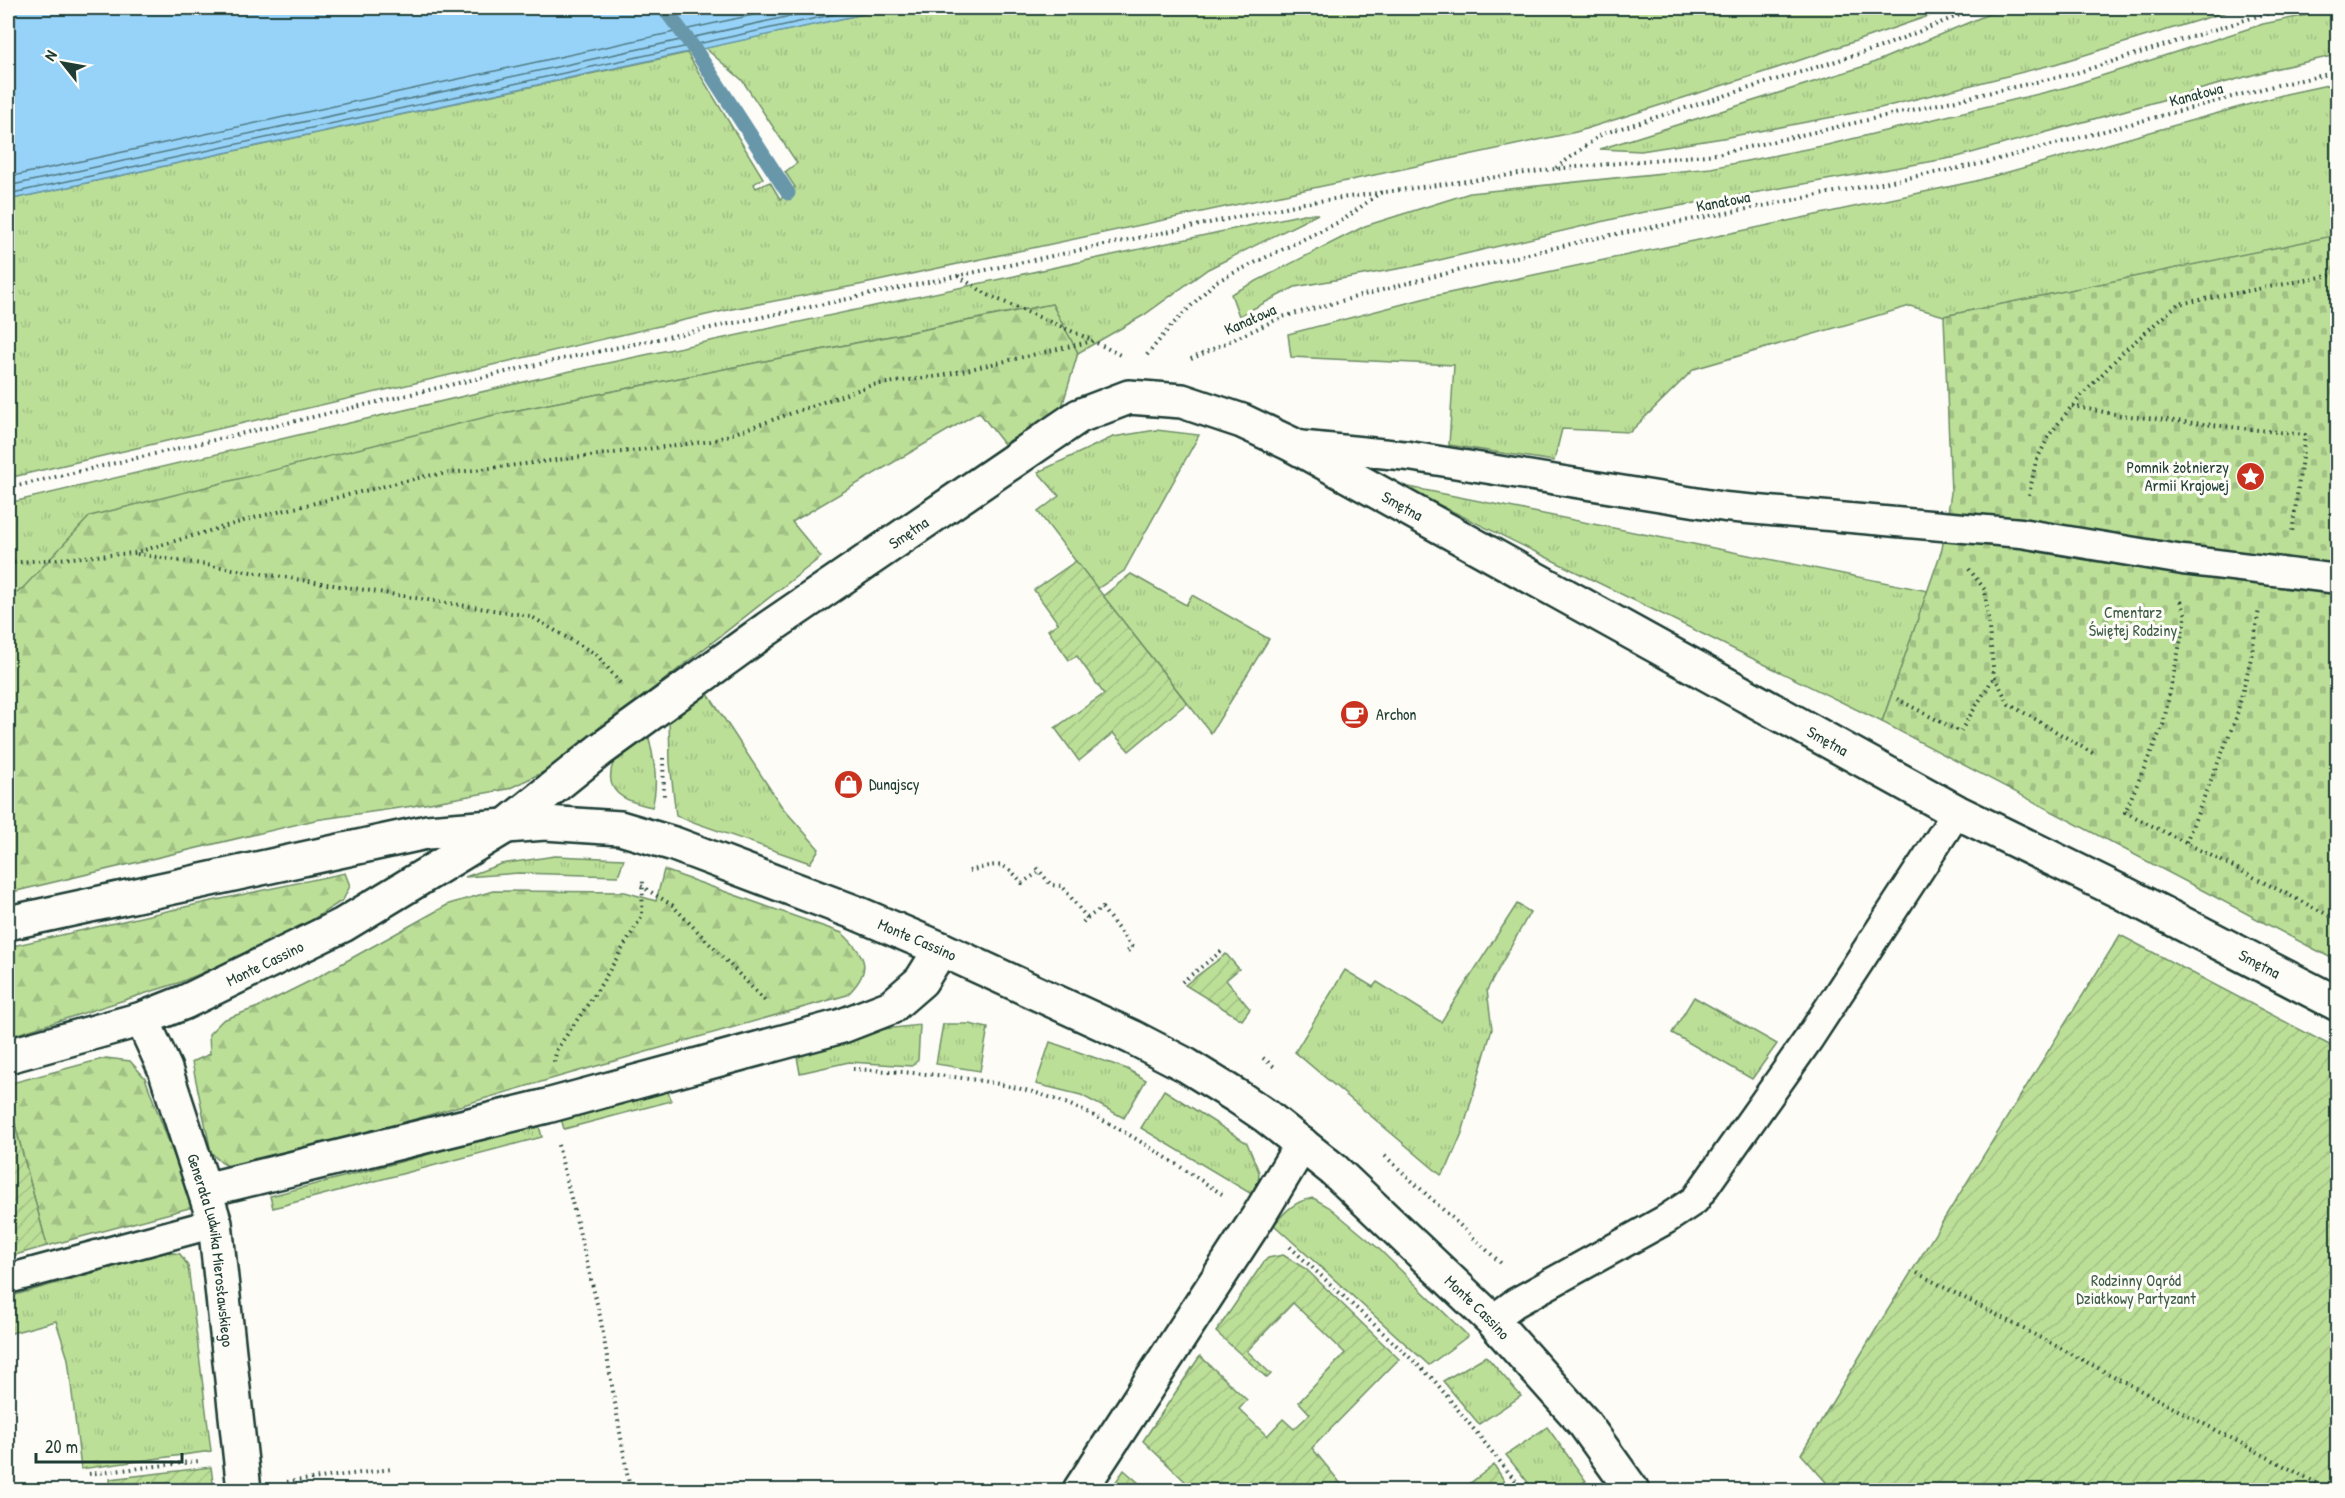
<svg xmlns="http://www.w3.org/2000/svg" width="2345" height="1498" font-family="'Patrick Hand',sans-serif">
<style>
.grass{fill:url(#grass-tufts);stroke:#6e8e66;stroke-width:1.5}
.forest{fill:url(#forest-firs);stroke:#6e8e66;stroke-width:1.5}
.cemetery{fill:url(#cemetery-stones);stroke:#6e8e66;stroke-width:1.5}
.garden{fill:url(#garden-furrows);stroke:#6e8e66;stroke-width:1.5}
.water{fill:#97d3f8;stroke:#6797aa;stroke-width:1.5}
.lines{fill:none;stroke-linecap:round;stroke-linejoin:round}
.shore{stroke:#4f7982;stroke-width:1.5}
.stream{stroke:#6797aa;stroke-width:15}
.service-casing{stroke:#1f3d34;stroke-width:33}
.minor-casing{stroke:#1f3d34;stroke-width:38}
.tertiary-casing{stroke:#1f3d34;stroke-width:38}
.path{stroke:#1f3d34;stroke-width:4;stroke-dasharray:1.5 4.5;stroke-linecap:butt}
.service{stroke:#fdfcf7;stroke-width:28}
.minor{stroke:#fdfcf7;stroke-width:33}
.tertiary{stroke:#fdfcf7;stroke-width:33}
.labels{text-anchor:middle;stroke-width:6;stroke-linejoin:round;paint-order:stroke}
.street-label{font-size:16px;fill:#1f3d34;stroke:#fdfcf7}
.poi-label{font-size:16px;fill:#1f3d34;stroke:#fdfcf7;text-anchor:start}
.park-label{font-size:16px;fill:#3e5d48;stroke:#fdfcf7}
</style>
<defs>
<pattern id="grass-tufts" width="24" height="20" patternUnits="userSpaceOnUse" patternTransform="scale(1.5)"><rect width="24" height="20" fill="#bcdf98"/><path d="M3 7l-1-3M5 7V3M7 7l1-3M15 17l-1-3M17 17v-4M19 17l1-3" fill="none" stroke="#a1c084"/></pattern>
<pattern id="forest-firs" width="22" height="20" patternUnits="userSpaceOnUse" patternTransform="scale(1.5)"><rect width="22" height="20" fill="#bcdf98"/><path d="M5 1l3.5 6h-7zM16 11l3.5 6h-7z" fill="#a1c084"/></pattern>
<pattern id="cemetery-stones" width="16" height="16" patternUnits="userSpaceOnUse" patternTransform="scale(1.5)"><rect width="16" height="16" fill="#bcdf98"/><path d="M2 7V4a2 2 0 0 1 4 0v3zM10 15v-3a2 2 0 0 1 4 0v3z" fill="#a1c084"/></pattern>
<pattern id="garden-furrows" width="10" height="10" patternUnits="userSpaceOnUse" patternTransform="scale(1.5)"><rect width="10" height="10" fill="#bcdf98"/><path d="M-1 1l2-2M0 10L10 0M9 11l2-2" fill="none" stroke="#a1c084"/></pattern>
</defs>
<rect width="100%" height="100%" fill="#fdfcf7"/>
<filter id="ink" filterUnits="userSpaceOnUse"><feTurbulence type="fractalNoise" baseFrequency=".0167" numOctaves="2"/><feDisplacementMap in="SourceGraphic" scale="12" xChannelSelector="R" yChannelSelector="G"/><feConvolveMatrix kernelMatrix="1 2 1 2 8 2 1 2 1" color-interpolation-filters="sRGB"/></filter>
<g filter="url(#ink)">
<g class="grass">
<polygon points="891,8 1952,8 1777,68 1576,132 864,284 732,309 8,478 8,200 687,53 763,178 754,184 756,188 770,182 780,199 795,187 785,172 797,163 742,80 705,48"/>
<polygon points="2003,8 2239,8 2055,64 1880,108 1723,138 1641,151 1600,149 1868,65"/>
<polygon points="2337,9 2337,55 2274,69 1957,157 1639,213 1414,266 1295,287 1239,316 1231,294 1365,226 1470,193 1711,168 1827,145 2067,87 2263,24"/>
<polygon points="2337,83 2337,236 1944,316 1910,306 1694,369 1630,432 1562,429 1554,461 1449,445 1454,365 1291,357 1288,334 1430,297 1976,181 2286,94"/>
<polygon points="1304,214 1318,214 1208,269 1144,315 1078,353 1052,304 498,414 23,588 8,598 8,503 575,370"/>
<polygon points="1156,430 1199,435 1124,571 1097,589 1038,512 1059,496 1038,472 1113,437"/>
<polygon points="1399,485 1928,591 1882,722"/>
<polygon points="1131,574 1186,605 1192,595 1269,639 1211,733 1103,596"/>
<polygon points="706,691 782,807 819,849 810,863 676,816 670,763 669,718"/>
<path d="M648,734C654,759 659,783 652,807C633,803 607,796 611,773C611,767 613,762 618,757C626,748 638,742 648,734Z"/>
<polygon points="555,856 624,859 618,876 519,873 465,877 501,864"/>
<polygon points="1517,904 1530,912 1487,990 1492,1029 1462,1133 1448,1166 1441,1175 1295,1052 1345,970 1373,987 1377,982 1441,1022"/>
<polygon points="1694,997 1777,1044 1752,1079 1672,1033"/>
<polygon points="943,1024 969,1024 988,1028 980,1071 936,1064"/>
<polygon points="920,1025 918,1060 912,1066 849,1062 800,1073 795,1046 857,1032"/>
<polygon points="1050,1042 1127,1069 1146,1080 1124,1118 1081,1095 1036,1084"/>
<polygon points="666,1084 671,1101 564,1129 560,1115"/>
<polygon points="1164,1090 1247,1143 1259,1172 1258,1185 1253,1195 1141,1128"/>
<polygon points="538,1122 542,1137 273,1208 270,1196 423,1156"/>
<path d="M1313,1198L1329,1207L1378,1248L1468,1336L1429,1365L1274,1225C1285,1211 1295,1201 1313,1198Z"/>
<polygon points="167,1252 180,1254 188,1266 211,1451 81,1469 68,1359 56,1321 8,1334 8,1297"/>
<polygon points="1486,1356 1521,1396 1479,1424 1443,1381"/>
<polygon points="1547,1427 1586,1481 1572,1490 1534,1490 1506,1455"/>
</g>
<g class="forest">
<polygon points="1052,304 1078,353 1061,410 1004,444 979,412 792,522 821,557 552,768 508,789 413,806 315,820 8,893 8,598 23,588 90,516 498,414"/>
<path d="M664,870L842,933C867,956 873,970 847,995L551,1079L263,1164C239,1168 227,1173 211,1152L192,1062L210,1054L209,1034L223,1020L258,1007L314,979L449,904L493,891L625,892L656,901Z"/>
<polygon points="345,873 350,886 343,900 312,920 248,954 178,983 8,1037 8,947 207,902"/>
<polygon points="106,1058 130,1061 145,1078 193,1207 47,1246 8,1098 8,1084"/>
</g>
<polygon class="cemetery" points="2337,235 2337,961 1882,722 1942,549 1951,493 1944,316"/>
<g class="garden">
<polygon points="1076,561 1187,703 1129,751 1113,733 1079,761 1055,728 1104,694 1077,656 1069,660 1048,630 1058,623 1034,590"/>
<polygon points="2120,935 2337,1049 2337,1490 1833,1490 1801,1454 1881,1321"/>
<polygon points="1226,954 1239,969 1226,980 1250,1009 1242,1020 1185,985"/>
<polygon points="8,1098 47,1246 8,1257"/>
<polygon points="1283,1255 1306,1269 1399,1359 1312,1448 1346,1490 1186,1490 1190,1486 1143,1441 1200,1356 1247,1400 1239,1409 1267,1436 1283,1419 1294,1429 1310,1414 1299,1402 1345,1353 1293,1303 1247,1351 1271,1374 1267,1378 1216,1332 1263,1263 1268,1258"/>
<polygon points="1494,1465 1509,1488 1506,1490 1461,1490"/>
<polygon points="211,1467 214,1490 111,1490 110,1479"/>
<polygon points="1124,1470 1147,1490 1110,1490"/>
</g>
<polygon class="water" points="8,8 891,8 8,200"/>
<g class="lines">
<g class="shore">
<polyline points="8,177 785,8"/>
<polyline points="8,186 828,8"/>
<polyline points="8,194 863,8"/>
</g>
<polyline class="stream" points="664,8 696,51 788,193"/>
<defs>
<g id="service">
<polyline points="1296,445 1409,456 1725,507 2021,533 2183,560 2338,579"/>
<polyline points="8,1279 215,1223"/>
<polyline points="1492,1320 1515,1303 1665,1220 1695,1200 1808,1040 1957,812"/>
</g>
<g id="minor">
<path id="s1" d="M142,1019L165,1069L215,1223L244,1490"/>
<path id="s2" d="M8,1056L142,1019L185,1002L343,925L503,828L600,750L767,629L1079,416L1129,397L1182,401L1242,421L1291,444L1957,812L2123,893L2338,1004"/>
<polyline points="205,1190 547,1106 842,1026 891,1007 921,981 941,949"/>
<polyline points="1080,1490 1258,1217 1302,1144"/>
</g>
<g id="tertiary">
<path id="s3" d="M8,923L427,832L545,823L620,828L674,844L854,912L941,949L1132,1037L1186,1065L1238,1097L1266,1116L1334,1170L1492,1320L1584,1423L1632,1490"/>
</g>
</defs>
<use href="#service" class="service-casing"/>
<use href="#minor" class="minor-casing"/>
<use href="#tertiary" class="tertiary-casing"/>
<g class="path">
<polyline points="1556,168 1602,134 1881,47 1977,8"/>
<polyline points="958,276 988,295 1092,340"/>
<polyline points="1147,355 1171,326 1215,282 1343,220 1381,192"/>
<polyline points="1191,359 1282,317 1423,279 1596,238 1980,164 2273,86 2338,72"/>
<polyline points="2072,406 2120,415 2305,435 2292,533"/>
<polyline points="8,488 553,361 1304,203 1555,169 1717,154 2076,73 2261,15 2297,8"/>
<polyline points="2029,495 2036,461 2050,434 2072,406 2123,352 2178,304 2338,274"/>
<polyline points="137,554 530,616 597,655 620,683"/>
<polyline points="8,563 134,553 257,517 426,476 712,441 872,385 940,376 1093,341 1120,355"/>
<polyline points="1969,569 1985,590 1994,676 2009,704 2096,755"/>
<polyline points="2181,601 2186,615 2163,725 2125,812 2338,920"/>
<polyline points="1897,699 1960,732 1994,677"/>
<polyline points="663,758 664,798"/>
<polyline points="2186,842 2236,718 2251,658 2259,609"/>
<polyline points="1037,868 1051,885 1062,886 1087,918 1080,925"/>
<path d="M969,871C997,864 1003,859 1022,883L1039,872"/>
<polyline points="641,886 672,905 766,1002"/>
<polyline points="1087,918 1102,908 1132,947 1127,952"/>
<polyline points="1182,982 1223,950"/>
<polyline points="1263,1058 1277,1069"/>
<polyline points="554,1062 557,1049 597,991 642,916 643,879"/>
<path d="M853,1069C924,1073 1012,1078 1077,1108C1129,1131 1175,1164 1222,1194"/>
<polyline points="558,1145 600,1316 630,1490"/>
<polyline points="1385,1156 1503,1265"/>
<polyline points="1290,1247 1433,1379 1523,1490"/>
<polyline points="1917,1273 2330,1490"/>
<polyline points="89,1474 199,1461"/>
<polyline points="287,1482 392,1469"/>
</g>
<use href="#service" class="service"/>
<use href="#minor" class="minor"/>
<use href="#tertiary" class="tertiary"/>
</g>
</g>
<defs>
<symbol id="sight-disc" viewBox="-11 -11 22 22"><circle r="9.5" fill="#c8321e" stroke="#fdfcf7"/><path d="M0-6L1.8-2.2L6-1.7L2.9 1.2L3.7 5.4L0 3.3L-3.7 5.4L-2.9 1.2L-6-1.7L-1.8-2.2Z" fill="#fff"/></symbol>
<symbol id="cafe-disc" viewBox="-11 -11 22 22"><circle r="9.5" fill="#c8321e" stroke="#fdfcf7"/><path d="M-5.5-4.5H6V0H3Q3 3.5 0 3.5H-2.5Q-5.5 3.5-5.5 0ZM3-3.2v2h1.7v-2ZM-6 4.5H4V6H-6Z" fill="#fff"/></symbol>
<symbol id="shop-disc" viewBox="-11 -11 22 22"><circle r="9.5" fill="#c8321e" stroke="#fdfcf7"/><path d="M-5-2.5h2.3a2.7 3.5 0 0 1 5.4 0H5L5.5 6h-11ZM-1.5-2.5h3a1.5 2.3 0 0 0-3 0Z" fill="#fff"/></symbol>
</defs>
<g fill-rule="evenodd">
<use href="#sight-disc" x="2234" y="460" width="33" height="33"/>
<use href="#cafe-disc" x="1338" y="698" width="33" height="33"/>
<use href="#shop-disc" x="832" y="768" width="33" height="33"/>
</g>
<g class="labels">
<g class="street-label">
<text transform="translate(2196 94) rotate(-15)" y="6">Kanałowa</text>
<text transform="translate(1723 201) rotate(-11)" y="6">Kanałowa</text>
<text transform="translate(1250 319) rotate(-24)" y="6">Kanałowa</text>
<text dy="6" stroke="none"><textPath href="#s2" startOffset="1608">Smętna</textPath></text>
<text dy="6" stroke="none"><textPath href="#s2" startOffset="1050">Smętna</textPath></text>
<text dy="6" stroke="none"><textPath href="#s2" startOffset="2094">Smętna</textPath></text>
<text dy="6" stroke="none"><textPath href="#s3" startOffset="940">Monte Cassino</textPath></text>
<text dy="6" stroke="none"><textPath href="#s2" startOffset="274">Monte Cassino</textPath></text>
<text dy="6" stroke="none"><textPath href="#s2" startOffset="2580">Smętna</textPath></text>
<text dy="6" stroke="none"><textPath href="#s1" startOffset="243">Generała Ludwika Mierosławskiego</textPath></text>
<text dy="6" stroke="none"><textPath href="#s3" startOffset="1617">Monte Cassino</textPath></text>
</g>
<g class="poi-label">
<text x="2229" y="473" text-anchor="end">Pomnik żołnierzy<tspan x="2229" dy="18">Armii Krajowej</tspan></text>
<text x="1376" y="720">Archon</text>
<text x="869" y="790">Dunajscy</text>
</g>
<g class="park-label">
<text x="2133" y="618">Cmentarz<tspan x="2133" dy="18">Świętej Rodziny</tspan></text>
<text x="2136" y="1286">Rodzinny Ogród<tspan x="2136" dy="18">Działkowy Partyzant</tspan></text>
</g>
</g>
<rect width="2345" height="1498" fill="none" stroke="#fdfcf7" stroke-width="30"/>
<rect x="15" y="15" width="2315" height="1468" fill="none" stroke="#1f3d34" stroke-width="2" filter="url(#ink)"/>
<g transform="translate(63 63) rotate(301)" stroke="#fdfcf7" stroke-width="4.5" paint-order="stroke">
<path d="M0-4.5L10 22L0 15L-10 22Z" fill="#1f3d34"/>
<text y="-9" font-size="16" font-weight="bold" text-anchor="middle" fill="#1f3d34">N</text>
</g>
<path d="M36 1453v9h146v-9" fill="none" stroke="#1f3d34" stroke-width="3"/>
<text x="45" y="1453" font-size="18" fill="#1f3d34" stroke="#fdfcf7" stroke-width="4.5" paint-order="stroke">20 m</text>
</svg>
